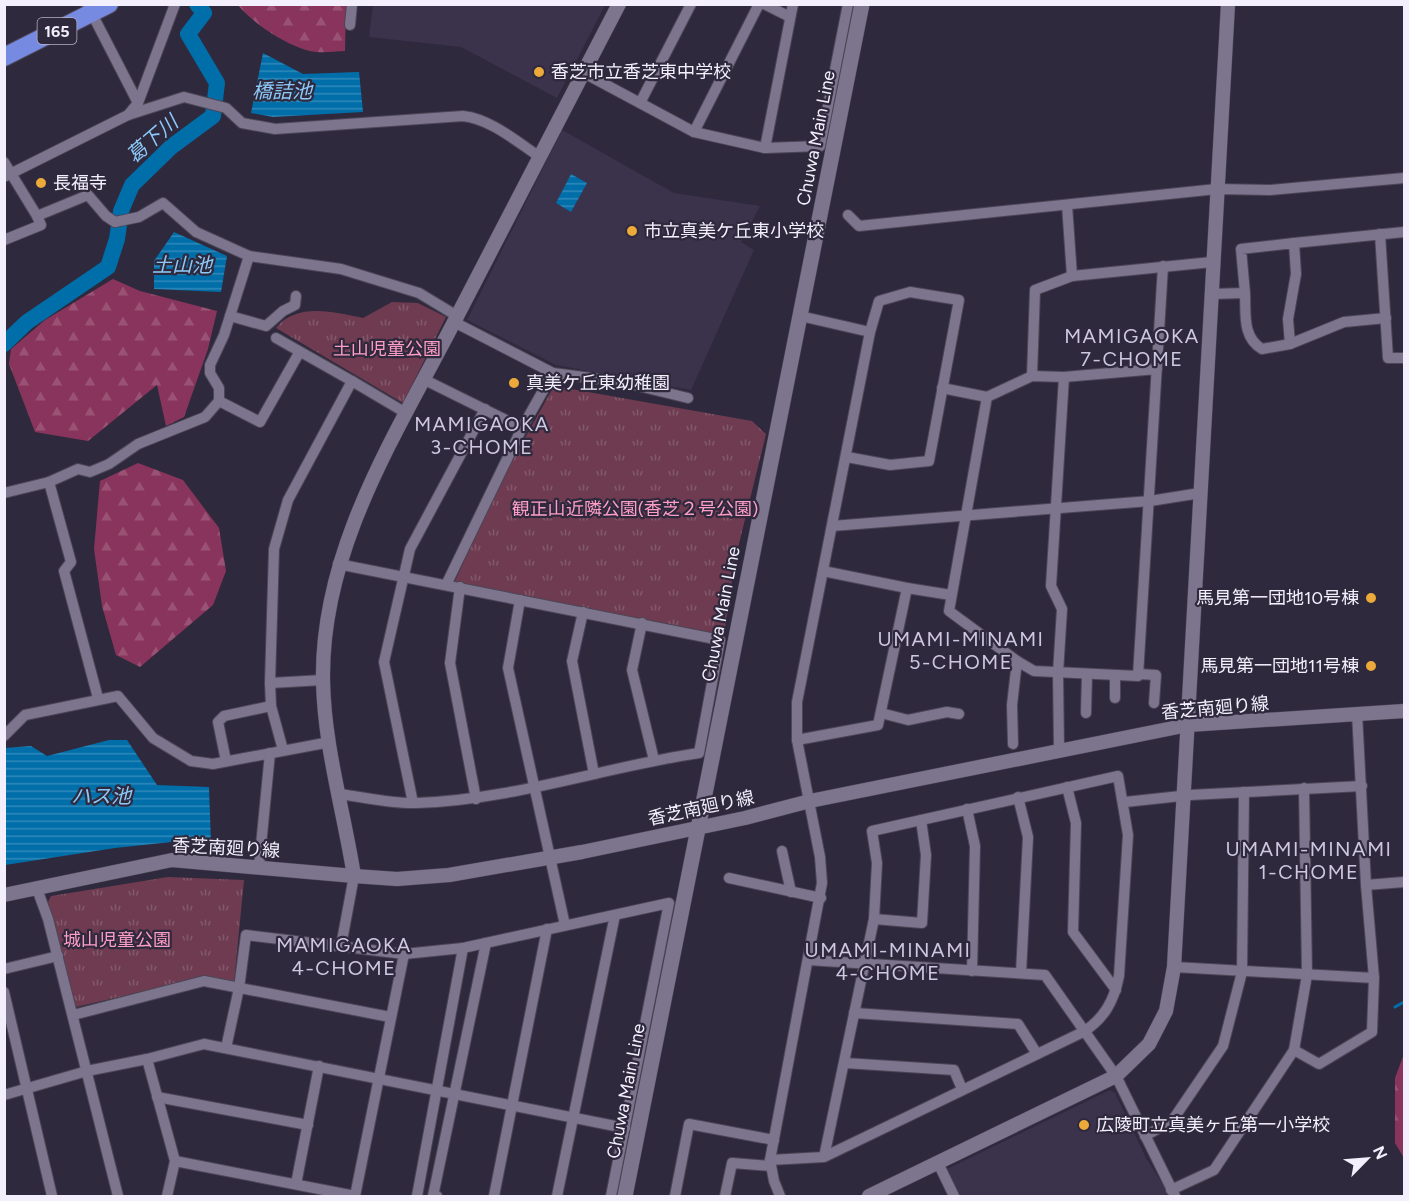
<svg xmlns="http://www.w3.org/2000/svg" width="1409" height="1201" font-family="Figtree,'Noto Sans JP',sans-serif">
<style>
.built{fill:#3b324c}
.forest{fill:url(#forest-firs)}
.park{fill:url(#park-tufts)}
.water{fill:url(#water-rules)}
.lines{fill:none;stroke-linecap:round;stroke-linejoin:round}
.stream{stroke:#006ea9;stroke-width:3}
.river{stroke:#006ea9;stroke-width:16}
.minor-casing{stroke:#4c4657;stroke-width:12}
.tertiary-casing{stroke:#4c4657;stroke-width:15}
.secondary-casing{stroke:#4c4657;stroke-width:16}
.trunk-casing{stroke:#4c4657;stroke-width:20}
.minor{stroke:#7c758d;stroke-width:10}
.tertiary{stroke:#7c758d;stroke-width:14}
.secondary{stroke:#7c758d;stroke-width:15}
.trunk{stroke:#758ae0;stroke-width:18}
.poi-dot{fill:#ebaa39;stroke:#2f293d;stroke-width:2}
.labels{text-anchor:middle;stroke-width:4.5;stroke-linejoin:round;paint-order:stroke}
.shield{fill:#2f293d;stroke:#b8b4c3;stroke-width:1.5}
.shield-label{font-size:16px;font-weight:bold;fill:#f3effd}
.poi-label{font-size:18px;fill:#f3effd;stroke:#2f293d;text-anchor:start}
.street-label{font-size:18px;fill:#f3effd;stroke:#2f293d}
.park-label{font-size:18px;fill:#fe9dc5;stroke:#2f293d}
.water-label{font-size:20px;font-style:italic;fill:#8cc9f9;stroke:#2f293d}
.neighbourhood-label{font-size:20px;letter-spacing:1.5px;fill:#cec7e1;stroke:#2f293d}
</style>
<defs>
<pattern id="forest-firs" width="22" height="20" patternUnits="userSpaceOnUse" patternTransform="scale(1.5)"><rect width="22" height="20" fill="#89345c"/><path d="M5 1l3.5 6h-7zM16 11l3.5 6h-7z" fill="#9a5274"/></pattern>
<pattern id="park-tufts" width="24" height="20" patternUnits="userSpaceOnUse" patternTransform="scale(1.5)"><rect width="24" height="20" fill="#6e3b51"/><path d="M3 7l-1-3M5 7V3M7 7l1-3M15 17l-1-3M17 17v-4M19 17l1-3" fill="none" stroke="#83586b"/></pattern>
<pattern id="water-rules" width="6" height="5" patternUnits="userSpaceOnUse" patternTransform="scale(1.5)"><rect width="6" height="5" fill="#006ea9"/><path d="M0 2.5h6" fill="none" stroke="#328aba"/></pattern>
</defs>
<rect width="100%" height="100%" fill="#2f293d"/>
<g class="built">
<polygon points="373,5 373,4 605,5 557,98 461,47 369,37"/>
<polygon points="562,130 674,193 760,206 741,242 754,250 691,390 556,365 467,320"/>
<polygon points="1110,1090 1115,1093 1146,1158 1170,1196 960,1196 947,1169"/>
</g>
<g class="forest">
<path d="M238,5H346L345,51C336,51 326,53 317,52C293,50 253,24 238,5Z"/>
<polygon points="113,279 140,291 217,311 208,349 184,417 166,426 157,385 88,441 35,432 9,364 11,349 45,320"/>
<polygon points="138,463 183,480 219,528 226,571 213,605 140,667 116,655 102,606 94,549 100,481"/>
<polygon points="1404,1054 1404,1158 1395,1143 1395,1078"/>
</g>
<g class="park">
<path d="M392,302L418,303L446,317L403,403L276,328C296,302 335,312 363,318Z"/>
<polygon points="554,386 752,421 766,434 735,560 724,635 454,583 502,479"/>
<polygon points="168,877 244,880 234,983 205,977 76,1007 48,902 51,896"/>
</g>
<g class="water">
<polygon points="263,53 303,74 359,72 363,112 273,117 251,113"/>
<polygon points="571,174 587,183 571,212 556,203"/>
<polygon points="174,232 227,256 221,292 154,289 154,261"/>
<polygon points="109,740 127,740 157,785 209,787 211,843 181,841 115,848 5,865 5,748 31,746 47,756"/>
</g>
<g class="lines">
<polyline class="stream" points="1395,1007 1404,1002"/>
<polyline class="river" points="4,344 27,322 108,267 117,239 121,211 132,185 171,147 213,116 217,83 188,34 204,13 197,4"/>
<defs>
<g id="minor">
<polyline points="87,4 138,103"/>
<polyline points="764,4 790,17"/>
<polyline points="350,25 352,4"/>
<polyline points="584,73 694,132 765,148 820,146 848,4"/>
<polyline points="640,103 691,4"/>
<path d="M128,115L184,97L226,108L242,123L275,129L463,116C491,119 517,142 540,157"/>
<polyline points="694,132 759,4"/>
<polyline points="765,148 793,4"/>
<polyline points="4,162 37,216 88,195 106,216 115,222 139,217 163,203 196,232 249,256 341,269 419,293 457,316"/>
<polyline points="6,176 128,115 138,103 175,4"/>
<polyline points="1067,205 1072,276"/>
<polyline points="848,215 859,226 1217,189 1270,190 1404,178"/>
<polyline points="1380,234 1388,358 1404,358"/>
<polyline points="4,240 41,225 37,216"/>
<polyline points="1294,243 1404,232"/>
<polyline points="249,256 224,335 210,365 210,373 219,388 219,401 260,422 299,353"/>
<path d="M1211,294L1245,293L1241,249L1294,243L1296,274L1288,319L1290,344L1262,349C1242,337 1246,314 1245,293"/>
<polyline points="230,316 266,326 283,311 295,305 296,296"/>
<polyline points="809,318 870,332"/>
<polyline points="454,322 553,373 622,382 688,398"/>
<polyline points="276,338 352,381"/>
<polyline points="1290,344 1344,322 1386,318"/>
<polyline points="1157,369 1064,377 1032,376 987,397 949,611 1017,661 1034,671 1138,676 1163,266"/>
<polyline points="1032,376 1035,290 1072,276 1212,262"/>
<polyline points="423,379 522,428"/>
<polyline points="942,388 987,397"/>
<polyline points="49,482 78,469 90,472 109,464 138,444 205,417 219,401"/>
<polyline points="4,493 49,482 71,562 64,571 98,698"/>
<polyline points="832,526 1150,501 1200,493"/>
<path d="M338,564L720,640L699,753C604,767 513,800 416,803C391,804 364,797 339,794"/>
<polyline points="446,585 522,428 553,373"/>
<polyline points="460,587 450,663 476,799"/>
<polyline points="907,588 951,595"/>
<polyline points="520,600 508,668 565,925"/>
<polyline points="583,612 572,661 594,774"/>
<polyline points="642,623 632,670 654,760"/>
<polyline points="1139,674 1156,675 1154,703"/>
<polyline points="323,680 270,683 274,549 288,500 352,381 406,413"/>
<polyline points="270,683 271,706 283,750"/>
<polyline points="1115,698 1115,675"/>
<polyline points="881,713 908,720 947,712 959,714"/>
<polyline points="1086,713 1087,674"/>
<polyline points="4,736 25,715 118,696 153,738 191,761 213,764 330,742"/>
<polyline points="797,740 878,725 907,588 823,571"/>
<polyline points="1013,744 1012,705 1017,661"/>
<polyline points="1059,750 1058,673 1062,609 1051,586 1064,377"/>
<polyline points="226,761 218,722 224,716 271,706"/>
<polyline points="1067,787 1076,823 1073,932 1116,990"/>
<polyline points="1018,797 1028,837 1021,973"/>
<polyline points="1125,802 1190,795 1362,786"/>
<polyline points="413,803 384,662 410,549 485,409"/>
<polyline points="967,809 975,846 972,971"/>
<polyline points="782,851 791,892"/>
<polyline points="259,866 270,753"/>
<polyline points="729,878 821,898"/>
<polyline points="1366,885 1404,882"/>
<polyline points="37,889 48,919 118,1196"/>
<polyline points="874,919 922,923 926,855 921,820"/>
<polyline points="341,946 354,876"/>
<polyline points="404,954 463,948"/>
<polyline points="808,960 1045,975 1116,1076 1175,1196"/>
<polyline points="1174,967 1374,978"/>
<polyline points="4,969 58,956"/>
<polyline points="4,992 52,1196"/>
<polyline points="854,1013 1018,1024 1037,1054"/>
<polyline points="73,1015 204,981 390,1017"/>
<polyline points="226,1048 239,988 246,935 404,954 355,1196"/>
<polyline points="1294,1050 1319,1064 1372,1032 1374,978 1366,885 1357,713"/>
<polyline points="147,1059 175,1161"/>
<polyline points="845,1063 954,1070 962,1089"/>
<polyline points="4,1095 87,1071 147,1059 204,1044 625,1128"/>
<polyline points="157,1097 308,1125"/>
<polyline points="1145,1136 1172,1121 1223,1046 1242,972 1244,792"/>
<path d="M770,1160L824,1157L1083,1032C1104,1019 1114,1001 1119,976L1128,835L1118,776L872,831L877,863L874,919L824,1157"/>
<polyline points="938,1163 954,1196"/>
<polyline points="296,1184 319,1066"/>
<polyline points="1171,1190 1214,1170 1294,1050 1307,975 1304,788"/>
<polyline points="167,1196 175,1161 355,1196"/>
<polyline points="417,1196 463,948 669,903 611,1196"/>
<polyline points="437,1196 433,1196 486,943"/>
<polyline points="494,1196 547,929"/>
<polyline points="557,1196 615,915"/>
<polyline points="675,1196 689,1124 774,1140"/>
<polyline points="725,1196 732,1163 771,1166"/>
<polyline points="780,1196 774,1181 770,1160 822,883 820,857 797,740 797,702 870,332 879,301 910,292 959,300 929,461 890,465 847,457"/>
</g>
<g id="tertiary">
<path d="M354,876C344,812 324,746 323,680C321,550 395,436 453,324C509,218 564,111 619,4"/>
<polyline points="4,895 172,860 354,876 397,879 449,875 582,852 745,818 810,801 1188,725 1404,711"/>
<polyline points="869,1196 1116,1076 1149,1044 1166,1011 1174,967 1228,4"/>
</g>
<polyline id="secondary" points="625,1196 862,4"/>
<polyline id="trunk" points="4,57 109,4"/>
</defs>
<use href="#minor" class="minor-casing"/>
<use href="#tertiary" class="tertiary-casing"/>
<use href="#secondary" class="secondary-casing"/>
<use href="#trunk" class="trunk-casing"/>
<use href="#minor" class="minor"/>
<use href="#tertiary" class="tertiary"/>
<use href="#secondary" class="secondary"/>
<use href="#trunk" class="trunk"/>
</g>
<g class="poi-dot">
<circle cx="539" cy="72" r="6"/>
<circle cx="41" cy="183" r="6"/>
<circle cx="632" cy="231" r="6"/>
<circle cx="514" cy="383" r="6"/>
<circle cx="1371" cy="598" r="6"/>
<circle cx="1371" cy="666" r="6"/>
<circle cx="1084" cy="1125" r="6"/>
</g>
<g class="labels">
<rect class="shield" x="37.5" y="18" width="39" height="26" rx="4.5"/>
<g class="shield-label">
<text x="57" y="37">165</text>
</g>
<g class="poi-label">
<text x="551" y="78">香芝市立香芝東中学校</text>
<text x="53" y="189">長福寺</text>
<text x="644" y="237">市立真美ケ丘東小学校</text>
<text x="526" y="389">真美ケ丘東幼稚園</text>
<text x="1359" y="604" text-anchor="end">馬見第一団地10号棟</text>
<text x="1359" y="672" text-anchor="end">馬見第一団地11号棟</text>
<text x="1096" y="1131">広陵町立真美ヶ丘第一小学校</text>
</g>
<g class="street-label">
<text transform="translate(816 138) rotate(-79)" y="6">Chuwa Main Line</text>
<text transform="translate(721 614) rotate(-79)" y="6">Chuwa Main Line</text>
<text transform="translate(1215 708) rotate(-5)" y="6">香芝南廻り線</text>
<text transform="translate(701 808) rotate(-12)" y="6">香芝南廻り線</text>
<text transform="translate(226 848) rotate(3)" y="6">香芝南廻り線</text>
<text transform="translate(626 1091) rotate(-79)" y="6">Chuwa Main Line</text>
</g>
<g class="park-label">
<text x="387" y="355">土山児童公園</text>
<text x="635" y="515">観正山近隣公園(香芝２号公園)</text>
<text x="117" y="946">城山児童公園</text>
</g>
<g class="water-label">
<text x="282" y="98">橋詰池</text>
<text transform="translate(152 139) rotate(-41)" y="7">葛下川</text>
<text x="182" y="272">土山池</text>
<text x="101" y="803">ハス池</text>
</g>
<g class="neighbourhood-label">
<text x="1132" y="343">MAMIGAOKA<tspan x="1132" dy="23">7-CHOME</tspan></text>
<text x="482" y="431">MAMIGAOKA<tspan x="482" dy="23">3-CHOME</tspan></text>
<text x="961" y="646">UMAMI-MINAMI<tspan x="961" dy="23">5-CHOME</tspan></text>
<text x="1309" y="856">UMAMI-MINAMI<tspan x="1309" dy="23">1-CHOME</tspan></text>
<text x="344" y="952">MAMIGAOKA<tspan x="344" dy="23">4-CHOME</tspan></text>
<text x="888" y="957">UMAMI-MINAMI<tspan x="888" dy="23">4-CHOME</tspan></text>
</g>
</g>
<rect width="1409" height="1201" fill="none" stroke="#f3effd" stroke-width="12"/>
<g transform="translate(1367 1159) rotate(65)" stroke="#2f293d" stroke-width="4.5" paint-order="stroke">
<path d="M0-4.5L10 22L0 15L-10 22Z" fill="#f3effd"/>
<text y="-9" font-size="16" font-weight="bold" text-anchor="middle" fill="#f3effd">N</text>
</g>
</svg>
